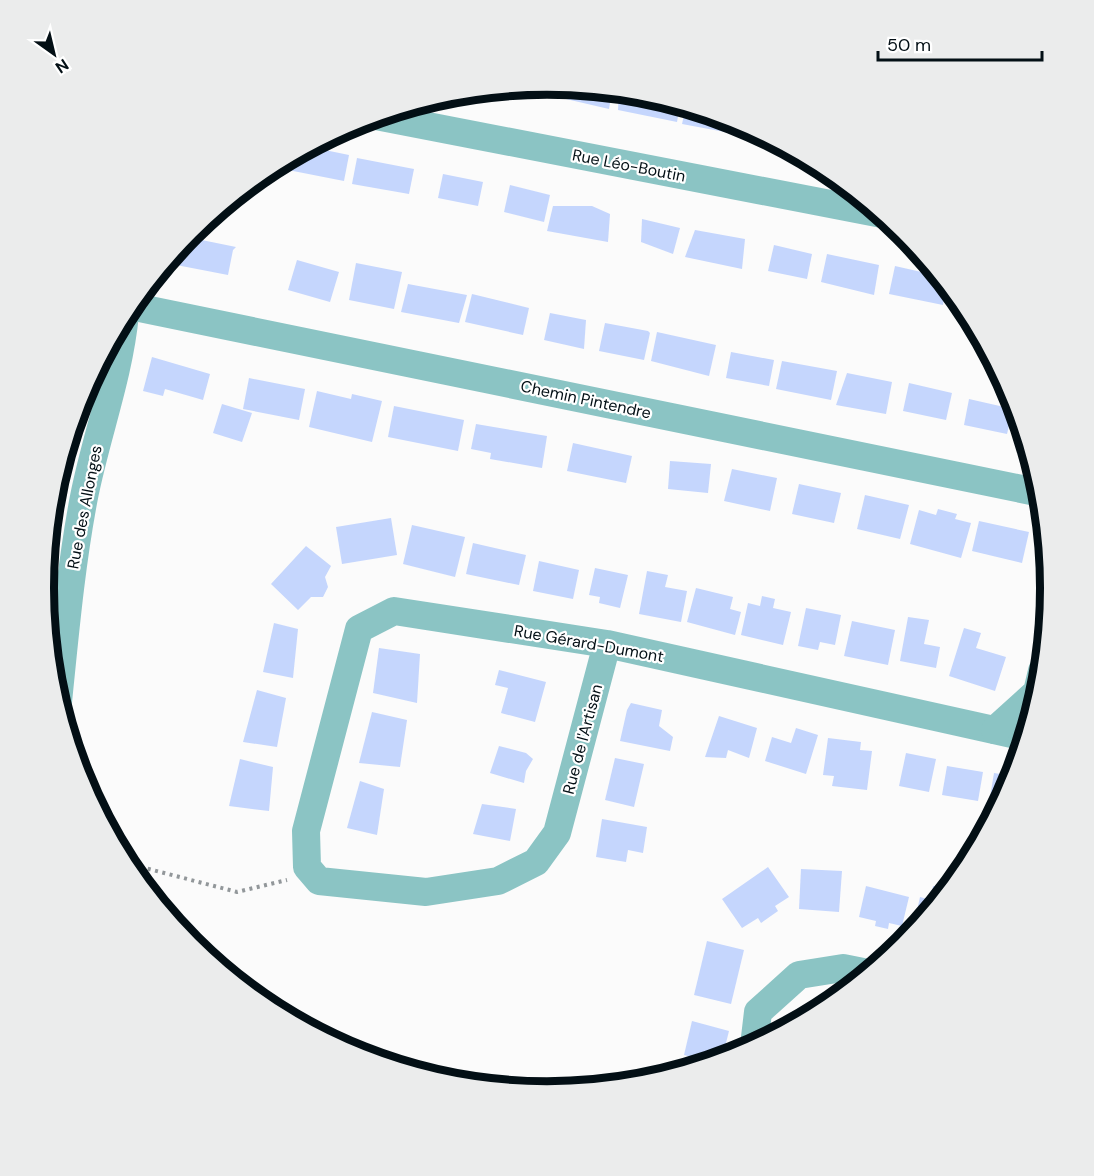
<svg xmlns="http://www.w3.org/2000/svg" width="1094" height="1176" font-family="'DM Sans',sans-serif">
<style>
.building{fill:#c5d6fd}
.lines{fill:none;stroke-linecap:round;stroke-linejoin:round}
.path{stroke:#92979a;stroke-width:4;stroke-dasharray:3 4.5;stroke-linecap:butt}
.minor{stroke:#8bc4c4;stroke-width:28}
.labels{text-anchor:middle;stroke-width:4.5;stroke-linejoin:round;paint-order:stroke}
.street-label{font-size:16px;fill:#030f15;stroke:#fff}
.rim{fill:none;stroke:#030f15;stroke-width:8}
</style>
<rect width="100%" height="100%" fill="#fbfbfb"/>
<g class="building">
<polygon points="547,85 545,94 512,89 512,88"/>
<polygon points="569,87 612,91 609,109 566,99"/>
<polygon points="619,92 646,94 680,105 677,122 618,110"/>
<polygon points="686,106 740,123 743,124 741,135 682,124"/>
<polygon points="750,128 775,142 775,143 748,136"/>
<polygon points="310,147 349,155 344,181 288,170 290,157"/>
<polygon points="357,158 414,169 409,194 352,184"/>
<polygon points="443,174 483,182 478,206 438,198"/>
<polygon points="510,185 550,195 544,222 504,212"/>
<polygon points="553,206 592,206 610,214 608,242 547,231"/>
<polygon points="642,219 680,228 673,254 641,242"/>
<polygon points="695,230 745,239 742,269 685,257"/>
<polygon points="187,237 236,247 233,250 228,275 166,263"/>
<polygon points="774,245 812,254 807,279 768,271"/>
<polygon points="827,254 879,265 874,295 821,282"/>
<polygon points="297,260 339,272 330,302 288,290"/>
<polygon points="356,263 402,272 394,309 349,300"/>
<polygon points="895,266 939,276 946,284 943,305 889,294"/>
<polygon points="408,284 467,295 459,323 401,312"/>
<polygon points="472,294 529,308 523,335 465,322"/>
<polygon points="550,313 586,320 584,349 544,340"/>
<polygon points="605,323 648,331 650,333 644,360 599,351"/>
<polygon points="657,332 716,345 709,376 651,361"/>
<polygon points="731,352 774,360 769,386 726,378"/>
<polygon points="152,357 210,374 203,400 165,389 163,396 143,391"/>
<polygon points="782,361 837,371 831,400 776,389"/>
<polygon points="847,373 892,382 886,414 836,405"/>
<polygon points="249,378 305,389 299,420 243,409"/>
<polygon points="909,383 952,393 946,420 903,411"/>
<polygon points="317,391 351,399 352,394 382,401 372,442 309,427"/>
<polygon points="969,399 1013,409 1007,434 964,425"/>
<polygon points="222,404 252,413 242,442 213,433"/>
<polygon points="394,406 464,420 458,451 388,437"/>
<polygon points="476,424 547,436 542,468 490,459 491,453 471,449"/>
<polygon points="573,443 632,456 626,483 567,471"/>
<polygon points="670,461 711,464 708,493 668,489"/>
<polygon points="732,469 777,478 770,511 724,501"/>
<polygon points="799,484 841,493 834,523 792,514"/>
<polygon points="865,495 909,505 900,539 857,529"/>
<polygon points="938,509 957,514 955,519 971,523 961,558 910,544 919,510 936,515"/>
<polygon points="391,518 397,555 342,564 336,527"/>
<polygon points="979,521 1029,532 1022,563 972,551"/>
<polygon points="412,525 465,537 455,577 403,564"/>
<polygon points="473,543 526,555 519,585 466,574"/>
<polygon points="306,546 331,566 325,577 328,587 323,597 311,597 298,610 271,584"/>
<polygon points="539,561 579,570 573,599 533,591"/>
<polygon points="595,568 628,575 620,608 599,603 600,597 589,595"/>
<polygon points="647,571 668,575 665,587 687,591 681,622 639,614"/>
<polygon points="696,588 733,597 730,609 741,612 735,635 687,622"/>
<polygon points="762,596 775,599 773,608 791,612 783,645 741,635 748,603 760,606"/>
<polygon points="806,608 841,615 835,645 820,642 818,650 798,646"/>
<polygon points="908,617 929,620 924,644 940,647 936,668 900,661"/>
<polygon points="852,621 895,630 888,665 844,656"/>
<polygon points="274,623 298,629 293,678 263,672"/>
<polygon points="964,628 981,633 976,648 1006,657 995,691 949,676"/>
<polygon points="379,648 420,654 417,703 373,693"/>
<polygon points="499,670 546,682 535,722 501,713 508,688 495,685"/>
<polygon points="257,690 286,698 277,747 243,742"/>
<polygon points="631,703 662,710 659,726 673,737 670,751 620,741 627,710"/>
<polygon points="372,712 407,720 400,767 359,763"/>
<polygon points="719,716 757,728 749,758 728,750 726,758 705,757"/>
<polygon points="796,728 818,735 806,774 765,761 772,737 791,743"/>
<polygon points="828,738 861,742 860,750 872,751 867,790 832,786 834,776 823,775"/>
<polygon points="499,746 526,753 533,759 526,771 524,783 490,773"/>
<polygon points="906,753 936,759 929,792 899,786"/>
<polygon points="615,758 644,764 634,807 605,800"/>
<polygon points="240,759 273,767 269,811 229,806"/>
<polygon points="947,766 983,772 978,801 942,795"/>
<polygon points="994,773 1013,776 999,805 989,803"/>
<polygon points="360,781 384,789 377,835 347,828"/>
<polygon points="482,804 516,809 510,841 473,834"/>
<polygon points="602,819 647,827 643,853 628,850 626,862 596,857"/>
<polygon points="768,867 789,897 775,906 778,911 761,923 758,918 742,928 722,899"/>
<polygon points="801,869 842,871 839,912 799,909"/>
<polygon points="866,886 909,897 902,926 889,923 888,929 875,926 876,921 859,917"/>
<polygon points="933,886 944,888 942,896 919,925 914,924 920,897 931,900"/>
<polygon points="707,941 744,950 731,1004 694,995"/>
<polygon points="817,998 832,1002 814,1014"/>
<polygon points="692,1021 729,1031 722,1059 711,1062 684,1055"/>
</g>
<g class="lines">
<polyline class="path" points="126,863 237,892 287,880"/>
<g class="minor">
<polyline points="376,116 882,214"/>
<polyline points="130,306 1041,493"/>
<polyline points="607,644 557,833 536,862 498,881 426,892 319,881 307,867 306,831 359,629 394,611 607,644 1025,737"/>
<path d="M58,702C65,633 71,565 84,497C96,436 119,377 125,314"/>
<polyline points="995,730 1037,692 1042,671"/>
<polyline points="754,1046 758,1012 799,975 843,968 868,973"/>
</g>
</g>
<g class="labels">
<g class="street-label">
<text transform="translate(629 165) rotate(11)" y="6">Rue Léo-Boutin</text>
<text transform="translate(586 399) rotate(12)" y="6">Chemin Pintendre</text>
<text transform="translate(84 507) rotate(-79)" y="6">Rue des Allonges</text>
<text transform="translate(589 643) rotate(10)" y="6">Rue Gérard-Dumont</text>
<text transform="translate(582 739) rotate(-75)" y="6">Rue de l'Artisan</text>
</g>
</g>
<path d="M0 0H1094V1176H0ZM54 588a493 493 0 1 1 986 0a493 493 0 1 1-986 0Z" fill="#ebecec" fill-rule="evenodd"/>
<path class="rim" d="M54 588a493 493 0 1 1 986 0a493 493 0 1 1-986 0Z"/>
<g transform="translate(54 54) rotate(146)" stroke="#ffffff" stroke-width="4.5" paint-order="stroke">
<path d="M0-4.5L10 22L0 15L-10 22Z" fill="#030f15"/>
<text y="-9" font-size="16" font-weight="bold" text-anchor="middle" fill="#030f15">N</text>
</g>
<path d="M878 51v9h164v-9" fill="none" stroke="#030f15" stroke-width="3"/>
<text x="887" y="51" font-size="18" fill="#030f15" stroke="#ffffff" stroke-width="4.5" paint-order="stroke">50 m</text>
</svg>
